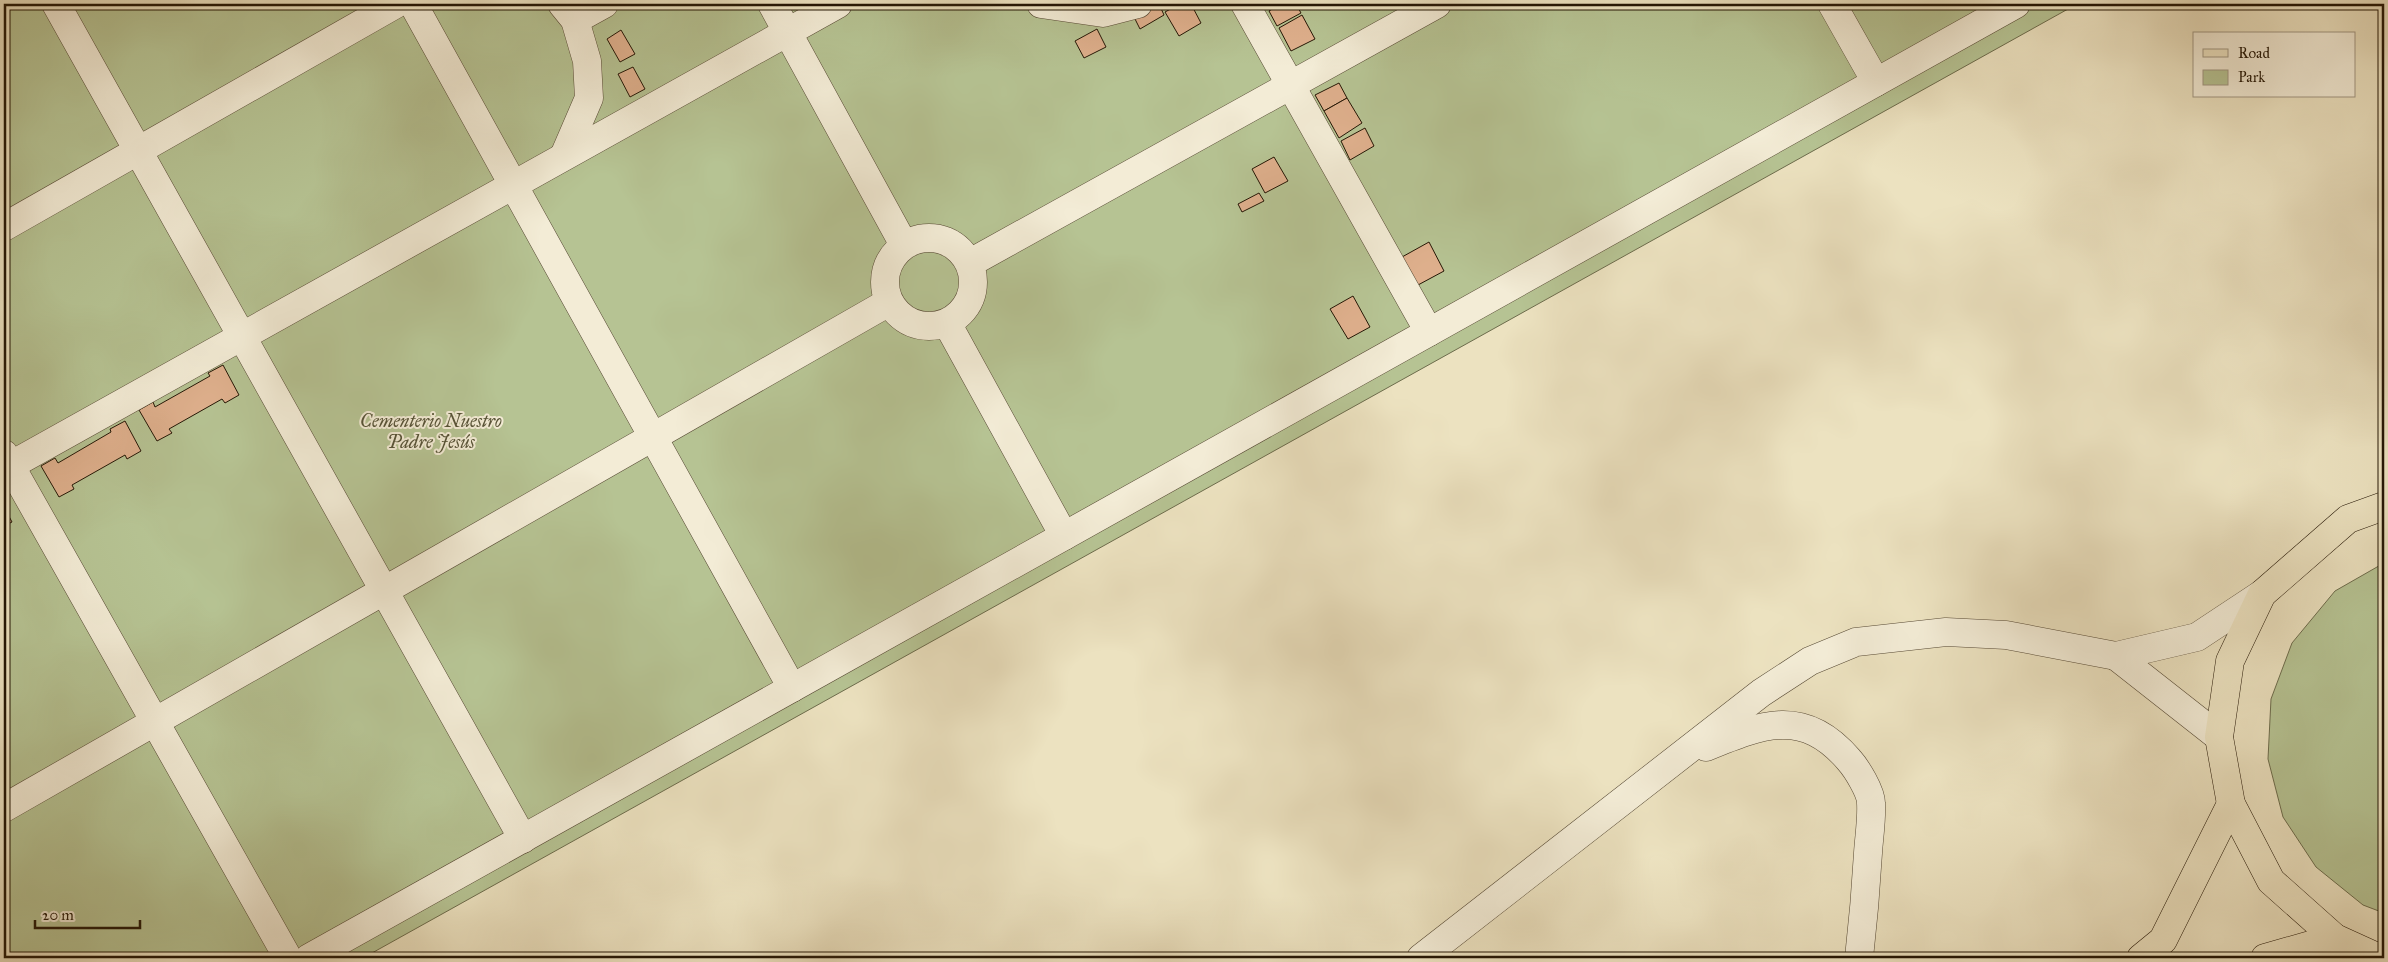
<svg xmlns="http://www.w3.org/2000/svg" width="2388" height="962" font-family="'IM FELL Great Primer',serif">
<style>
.green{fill:#b6c393;stroke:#6d6c4c}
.building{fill:#dfb08d;stroke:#241605}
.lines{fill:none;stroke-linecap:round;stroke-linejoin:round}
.minor-casing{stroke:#564934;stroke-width:29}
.major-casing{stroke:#241605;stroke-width:29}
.minor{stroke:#f3ecd6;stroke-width:28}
.major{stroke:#ece2c0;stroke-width:28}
.labels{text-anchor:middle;stroke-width:4;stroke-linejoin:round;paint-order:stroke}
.park-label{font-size:18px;font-style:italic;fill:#575337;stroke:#f3ecd6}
</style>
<rect width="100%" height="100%" fill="#ece2c0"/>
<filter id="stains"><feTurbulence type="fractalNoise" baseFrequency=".004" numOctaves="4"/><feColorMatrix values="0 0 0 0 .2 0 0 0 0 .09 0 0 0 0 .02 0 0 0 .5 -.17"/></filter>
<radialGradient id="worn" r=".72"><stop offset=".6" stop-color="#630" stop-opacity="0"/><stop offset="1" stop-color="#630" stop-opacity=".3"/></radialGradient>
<g class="green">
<polygon points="4,4 2077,4 363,958 4,958"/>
<polygon points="2384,563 2384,913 2363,905 2316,867 2283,817 2268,759 2271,699 2292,643 2335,591"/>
</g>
<g class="building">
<polygon points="1153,4 1159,4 1164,15 1140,29 1133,15"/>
<polygon points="1180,4 1191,4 1201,23 1179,36 1165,12"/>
<polygon points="1281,4 1296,4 1301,13 1277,26 1269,11"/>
<polygon points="1302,15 1315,39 1291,51 1279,28"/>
<polygon points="1097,29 1106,47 1084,58 1075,41"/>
<polygon points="621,30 635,54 620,62 607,39"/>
<polygon points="633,67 645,89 630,97 618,74"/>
<polygon points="1339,83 1347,98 1324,111 1315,95"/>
<polygon points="1347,98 1362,123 1339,138 1324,111"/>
<polygon points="1365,128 1374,146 1350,160 1341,141"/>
<polygon points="1274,157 1288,181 1265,193 1252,169"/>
<polygon points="1259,193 1264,201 1242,212 1238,204"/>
<polygon points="1429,242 1444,271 1418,285 1402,257"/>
<polygon points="1353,296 1370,327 1348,339 1330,309"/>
<polygon points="223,365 239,395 225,403 222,399 169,429 172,433 157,441 139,410 153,402 155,407 210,376 208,373"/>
<polygon points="125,421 141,451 127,459 125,455 72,485 74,489 59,497 41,466 55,458 58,463 111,432 110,429"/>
<polygon points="4,507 12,522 4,526"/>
</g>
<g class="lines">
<defs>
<g id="minor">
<polyline points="56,4 523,839"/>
<polyline points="413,4 792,688"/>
<polyline points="562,4 575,20 587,61 589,98 564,156"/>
<polyline points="772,4 904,245"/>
<polyline points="1041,4 1103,13 1138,4"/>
<polyline points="1245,4 1429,332"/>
<polyline points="1832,4 1876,82"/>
<polyline points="575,20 604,4"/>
<polyline points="4,227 396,4"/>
<circle cx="929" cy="282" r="44"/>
<polyline points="970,263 1437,4"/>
<polyline points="947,323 1064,536"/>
<polyline points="4,454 288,958"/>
<polyline points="4,469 838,4"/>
<polyline points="2116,656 2219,737"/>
<path d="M1706,747C1762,724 1804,707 1849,760C1857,769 1871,792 1871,803C1872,819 1869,837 1868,853C1866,888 1863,923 1859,958"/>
<polyline points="4,808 889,302"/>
<polyline points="309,958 2016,4"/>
<polyline points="1421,958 1761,693 1810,661 1856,642 1946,632 2006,635 2116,656 2197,637 2262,594"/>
</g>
<g id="major">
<polyline points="2141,958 2163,940 2231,804"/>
<polyline points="2265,958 2335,938"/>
<polyline points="2379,958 2335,938 2271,881 2231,804 2219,737 2230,661 2262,594 2348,519 2384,506"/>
</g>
</defs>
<use href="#minor" class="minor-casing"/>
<use href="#major" class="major-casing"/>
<use href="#minor" class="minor"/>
<use href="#major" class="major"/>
</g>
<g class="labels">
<g class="park-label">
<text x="431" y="427">Cementerio Nuestro<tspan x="431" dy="21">Padre Jesús</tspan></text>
</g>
</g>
<rect width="2388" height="962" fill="none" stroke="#ece2c0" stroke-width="20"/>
<rect x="5" y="5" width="2378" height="952" fill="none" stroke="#241605" stroke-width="2.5"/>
<rect x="10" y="10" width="2368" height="942" fill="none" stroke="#241605"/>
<rect x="2193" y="32" width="162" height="65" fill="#f3ecd6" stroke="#a09682"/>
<rect x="2203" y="49" width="25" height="8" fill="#ece2c0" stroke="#a09682"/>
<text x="2238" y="58" font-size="15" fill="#241605">Road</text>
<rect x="2203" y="70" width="25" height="15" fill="#b6c393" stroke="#a09682"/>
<text x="2238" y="82" font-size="15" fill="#241605">Park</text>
<path d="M35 920v8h105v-8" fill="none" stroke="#241605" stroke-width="2.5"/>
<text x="42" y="920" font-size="15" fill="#241605" stroke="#f3ecd6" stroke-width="4" paint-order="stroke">20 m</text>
<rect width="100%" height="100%" filter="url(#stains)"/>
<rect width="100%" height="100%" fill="url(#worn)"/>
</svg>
